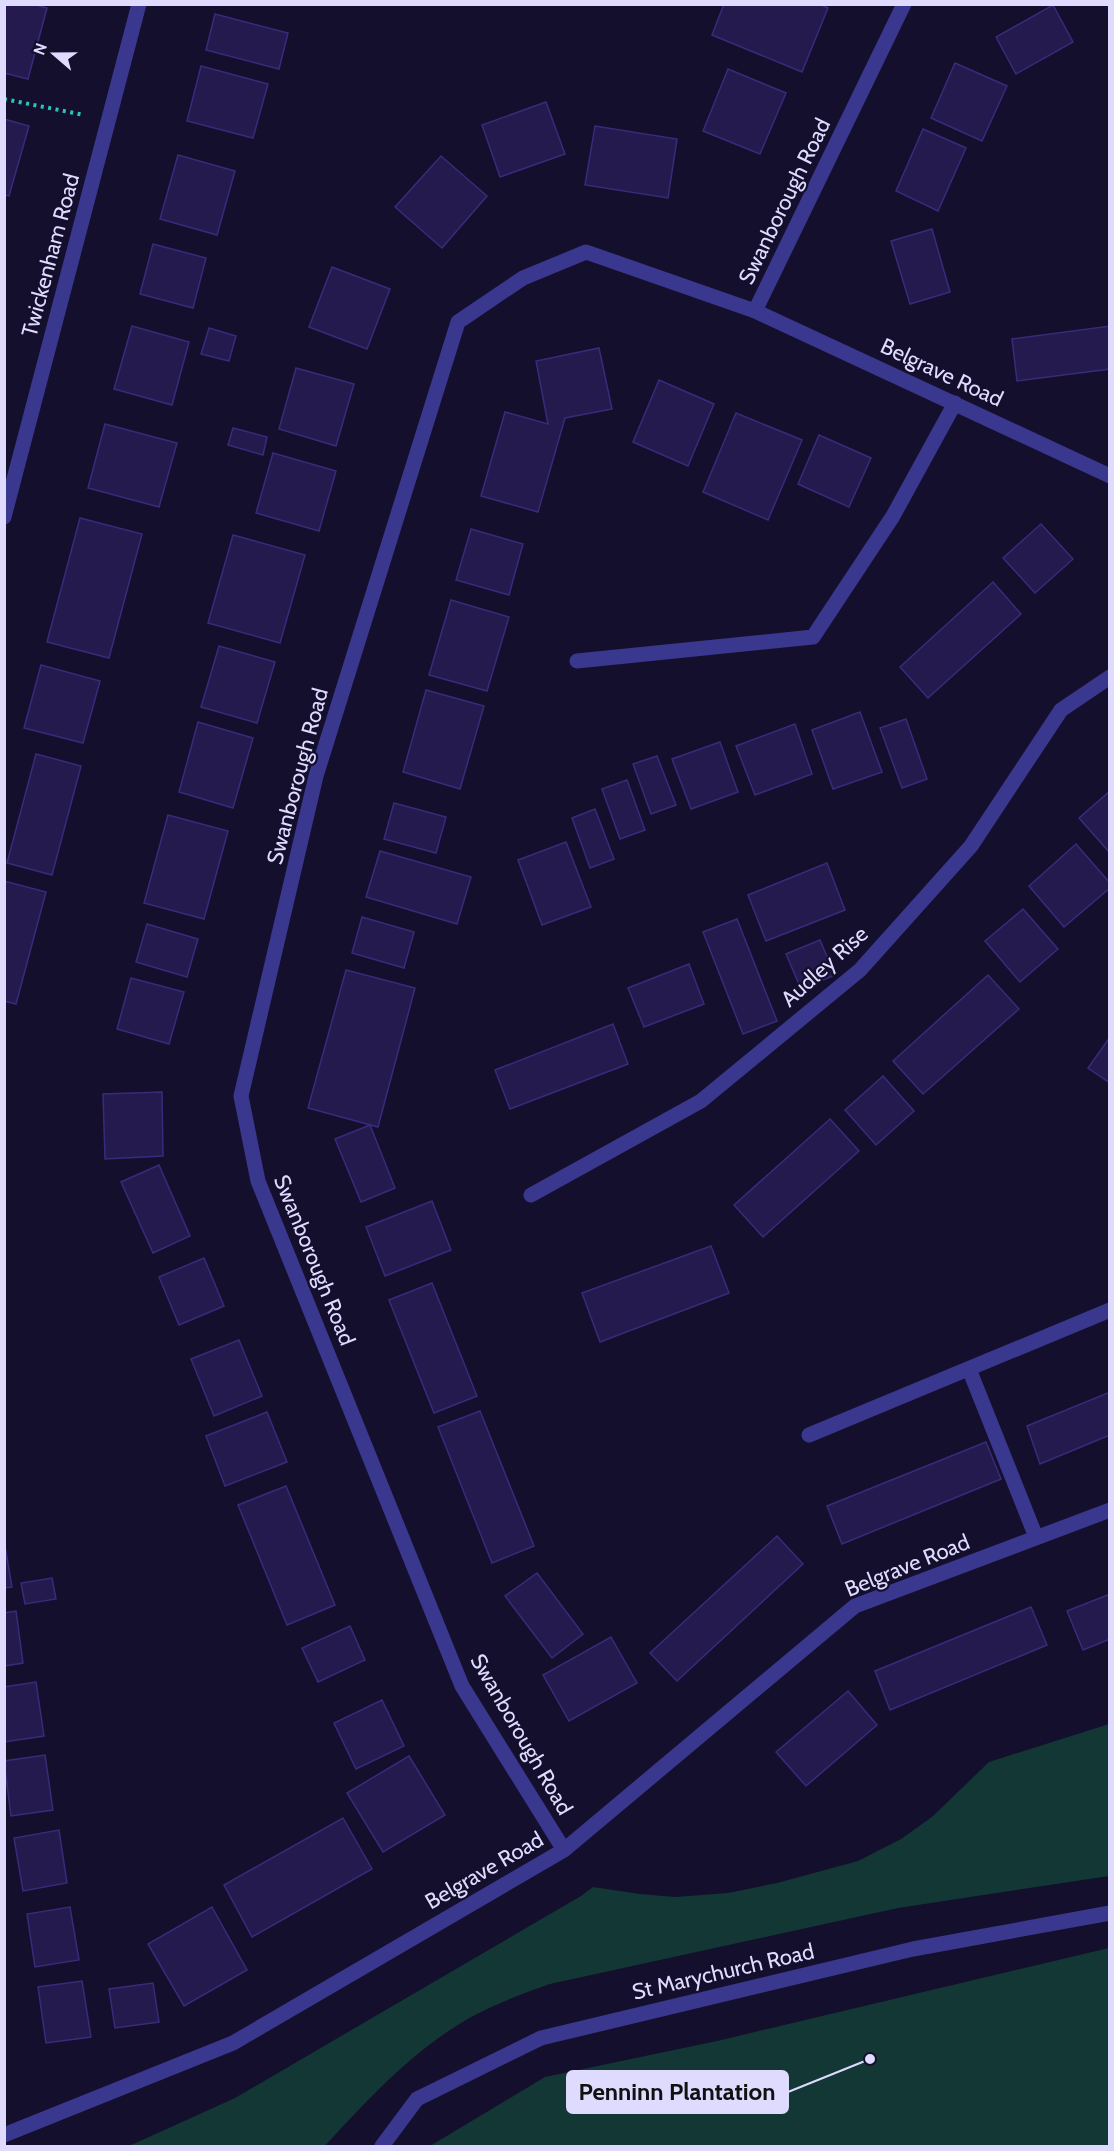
<svg xmlns="http://www.w3.org/2000/svg" width="1114" height="2151" font-family="Cabin,sans-serif">
<style>
.green{fill:#123735}
.building{fill:#241a4e;stroke:#392b7c;stroke-width:1.5}
.lines{fill:none;stroke-linecap:round;stroke-linejoin:round}
.path{stroke:#29c5b8;stroke-width:4;stroke-dasharray:3 4.5;stroke-linecap:butt}
.service{stroke:#39388e;stroke-width:15}
.minor{stroke:#39388e;stroke-width:15}
.tertiary{stroke:#39388e;stroke-width:15}
.labels{text-anchor:middle;stroke-width:4.5;stroke-linejoin:round;paint-order:stroke}
.street-label{font-size:22px;fill:#dedbff;stroke:#140f2c}
.leader{fill:none;stroke:#dedbff;stroke-width:2}
.callout-dot{fill:#dedbff;stroke:#140f2c;stroke-width:2}
.callout{fill:#dedbff;stroke:#dedbff;stroke-width:2}
.callout-label{font-size:24px;text-anchor:middle;font-weight:bold;fill:#111}
</style>
<rect width="100%" height="100%" fill="#140f2c"/>
<g class="green">
<path d="M1109,1724V1876L898,1908L550,1984C524,1993 498,2003 473,2016C415,2048 369,2098 325,2146H129L235,2098L581,1896L593,1887L640,1894L675,1897L728,1893L777,1883L858,1861L901,1839L932,1817L989,1762Z"/>
<polygon points="1109,1948 1109,2146 430,2146 545,2077 717,2041"/>
</g>
<g class="building">
<polygon points="4,4 32,4 47,8 28,79 4,73"/>
<polygon points="724,4 819,4 828,8 802,72 712,35"/>
<polygon points="1053,5 1073,42 1016,74 996,37"/>
<polygon points="215,14 288,33 279,69 206,50"/>
<polygon points="955,63 1007,86 982,141 931,118"/>
<polygon points="201,66 268,84 253,138 187,121"/>
<polygon points="728,69 786,93 760,154 703,131"/>
<polygon points="546,102 565,154 500,177 482,125"/>
<polygon points="4,119 29,126 9,196 4,195"/>
<polygon points="595,126 677,139 668,198 585,185"/>
<polygon points="923,129 966,148 938,211 896,191"/>
<polygon points="178,155 235,171 217,235 160,219"/>
<polygon points="441,156 487,196 442,248 395,207"/>
<polygon points="932,229 950,292 910,304 891,241"/>
<polygon points="153,244 206,258 193,308 140,294"/>
<polygon points="332,267 390,289 367,349 309,327"/>
<polygon points="132,326 189,342 172,405 114,389"/>
<polygon points="1110,326 1110,369 1017,381 1012,339"/>
<polygon points="209,328 236,336 229,361 201,354"/>
<polygon points="599,348 612,409 565,418 538,512 481,496 505,412 548,424 536,361"/>
<polygon points="296,368 354,384 336,446 279,429"/>
<polygon points="659,380 714,404 688,466 633,442"/>
<polygon points="736,413 802,440 768,520 703,492"/>
<polygon points="105,424 177,443 159,507 88,488"/>
<polygon points="233,428 267,437 263,455 228,445"/>
<polygon points="819,435 871,458 849,507 798,484"/>
<polygon points="273,453 336,471 319,531 256,513"/>
<polygon points="80,518 142,534 109,658 47,642"/>
<polygon points="1041,524 1073,559 1035,593 1003,558"/>
<polygon points="471,529 523,544 509,595 456,580"/>
<polygon points="233,535 305,555 280,643 208,623"/>
<polygon points="993,582 1021,614 928,698 900,667"/>
<polygon points="451,600 509,617 487,691 429,675"/>
<polygon points="219,646 275,662 257,723 201,707"/>
<polygon points="41,665 100,681 83,743 24,728"/>
<polygon points="426,690 484,706 460,789 403,772"/>
<polygon points="860,712 882,772 833,789 812,730"/>
<polygon points="906,719 927,779 902,788 880,728"/>
<polygon points="198,722 253,738 233,808 179,792"/>
<polygon points="795,724 812,774 755,795 736,746"/>
<polygon points="720,742 738,792 691,809 672,759"/>
<polygon points="36,754 81,766 52,875 7,863"/>
<polygon points="657,756 676,805 651,814 633,764"/>
<polygon points="627,780 645,830 620,839 602,789"/>
<polygon points="1110,791 1110,853 1079,818"/>
<polygon points="394,803 446,817 436,853 384,839"/>
<polygon points="595,809 614,859 590,868 572,818"/>
<polygon points="168,815 228,831 204,919 144,903"/>
<polygon points="566,842 591,907 542,925 518,860"/>
<polygon points="1076,844 1110,883 1110,888 1064,927 1029,886"/>
<polygon points="380,851 471,877 457,924 366,897"/>
<polygon points="827,863 845,910 766,941 748,895"/>
<polygon points="4,881 46,892 16,1004 4,1001"/>
<polygon points="1023,909 1058,949 1020,982 985,941"/>
<polygon points="362,917 414,932 404,968 352,953"/>
<polygon points="737,919 777,1021 743,1034 703,932"/>
<polygon points="147,924 198,939 187,977 136,962"/>
<polygon points="820,940 835,975 801,989 786,954"/>
<polygon points="689,964 704,1004 644,1027 628,988"/>
<polygon points="346,970 415,988 378,1127 308,1108"/>
<polygon points="988,975 1019,1009 923,1094 893,1061"/>
<polygon points="131,978 184,992 169,1044 117,1029"/>
<polygon points="613,1024 628,1064 510,1109 495,1070"/>
<polygon points="1110,1037 1110,1083 1088,1068"/>
<polygon points="883,1076 914,1111 876,1145 845,1110"/>
<polygon points="162,1092 163,1156 105,1159 103,1094"/>
<polygon points="830,1119 859,1151 763,1237 734,1205"/>
<polygon points="370,1125 395,1188 361,1202 335,1139"/>
<polygon points="159,1165 190,1236 153,1253 121,1182"/>
<polygon points="432,1201 451,1250 385,1276 366,1227"/>
<polygon points="711,1246 729,1293 600,1342 582,1293"/>
<polygon points="204,1258 224,1306 179,1325 159,1277"/>
<polygon points="432,1283 477,1396 434,1413 389,1300"/>
<polygon points="239,1340 262,1396 214,1416 191,1359"/>
<polygon points="1110,1392 1110,1435 1040,1464 1027,1426"/>
<polygon points="480,1411 534,1546 492,1563 438,1427"/>
<polygon points="267,1412 287,1462 225,1486 206,1436"/>
<polygon points="986,1442 1001,1479 842,1544 827,1506"/>
<polygon points="286,1486 335,1605 287,1625 238,1505"/>
<polygon points="777,1536 803,1564 677,1681 650,1653"/>
<polygon points="4,1540 12,1587 4,1588"/>
<polygon points="537,1573 583,1634 552,1658 505,1596"/>
<polygon points="52,1578 56,1599 25,1604 21,1583"/>
<polygon points="1110,1594 1110,1639 1083,1650 1067,1611"/>
<polygon points="1031,1607 1047,1645 890,1710 875,1671"/>
<polygon points="16,1611 23,1663 4,1666 4,1613"/>
<polygon points="350,1626 365,1660 318,1682 302,1648"/>
<polygon points="611,1637 637,1683 569,1721 543,1675"/>
<polygon points="36,1682 44,1736 4,1742 4,1687"/>
<polygon points="848,1691 877,1725 806,1786 776,1752"/>
<polygon points="382,1700 404,1746 356,1769 334,1723"/>
<polygon points="45,1755 53,1810 11,1816 4,1761"/>
<polygon points="409,1756 445,1815 383,1852 347,1793"/>
<polygon points="343,1818 372,1869 252,1937 224,1885"/>
<polygon points="59,1830 67,1883 23,1891 14,1838"/>
<polygon points="70,1907 79,1960 35,1967 27,1914"/>
<polygon points="212,1907 247,1970 184,2006 148,1944"/>
<polygon points="82,1981 91,2037 46,2043 38,1987"/>
<polygon points="153,1983 159,2022 115,2028 109,1989"/>
</g>
<g class="lines">
<polyline class="path" points="4,99 84,115"/>
<g class="service">
<polyline points="577,661 813,637 893,516 955,403"/>
<polyline points="969,1369 1036,1537"/>
<polyline points="809,1435 1110,1310"/>
</g>
<g class="minor">
<polyline points="755,311 1110,476"/>
<polyline points="4,517 139,4"/>
<polyline points="531,1195 701,1101 860,970 971,846 1061,710 1110,677"/>
<polyline points="564,1850 462,1686 258,1181 241,1096 316,776 458,322 523,278 586,252 755,311 904,4"/>
<polyline points="4,2135 233,2043 564,1850 855,1606 1110,1510"/>
</g>
<polyline class="tertiary" points="382,2146 417,2099 541,2038 913,1949 1110,1913"/>
</g>
<g class="labels">
<g class="street-label">
<text transform="translate(784 201) rotate(-64)" y="8">Swanborough Road</text>
<text transform="translate(50 255) rotate(-75)" y="8">Twickenham Road</text>
<text transform="translate(942 372) rotate(25)" y="8">Belgrave Road</text>
<text transform="translate(297 776) rotate(-75)" y="8">Swanborough Road</text>
<text transform="translate(824 966) rotate(-42)" y="8">Audley Rise</text>
<text transform="translate(315 1260) rotate(68)" y="8">Swanborough Road</text>
<text transform="translate(907 1565) rotate(-22)" y="8">Belgrave Road</text>
<text transform="translate(522 1734) rotate(60)" y="8">Swanborough Road</text>
<text transform="translate(484 1870) rotate(-30)" y="8">Belgrave Road</text>
<text transform="translate(723 1971) rotate(-13)" y="8">St Marychurch Road</text>
</g>
</g>
<path class="leader" d="M870 2059L788 2092"/>
<circle class="callout-dot" cx="870" cy="2059" r="6"/>
<rect class="callout" x="567" y="2071" width="221" height="42" rx="6"/>
<g class="callout-label">
<text x="677" y="2100">Penninn Plantation</text>
</g>
<rect width="1114" height="2151" fill="none" stroke="#dedbff" stroke-width="12"/>
<g transform="translate(54 54) rotate(290)" stroke="#140f2c" stroke-width="4.5" paint-order="stroke">
<path d="M0-4.5L10 22L0 15L-10 22Z" fill="#dedbff"/>
<text y="-9" font-size="16" font-weight="bold" text-anchor="middle" fill="#dedbff">N</text>
</g>
</svg>
